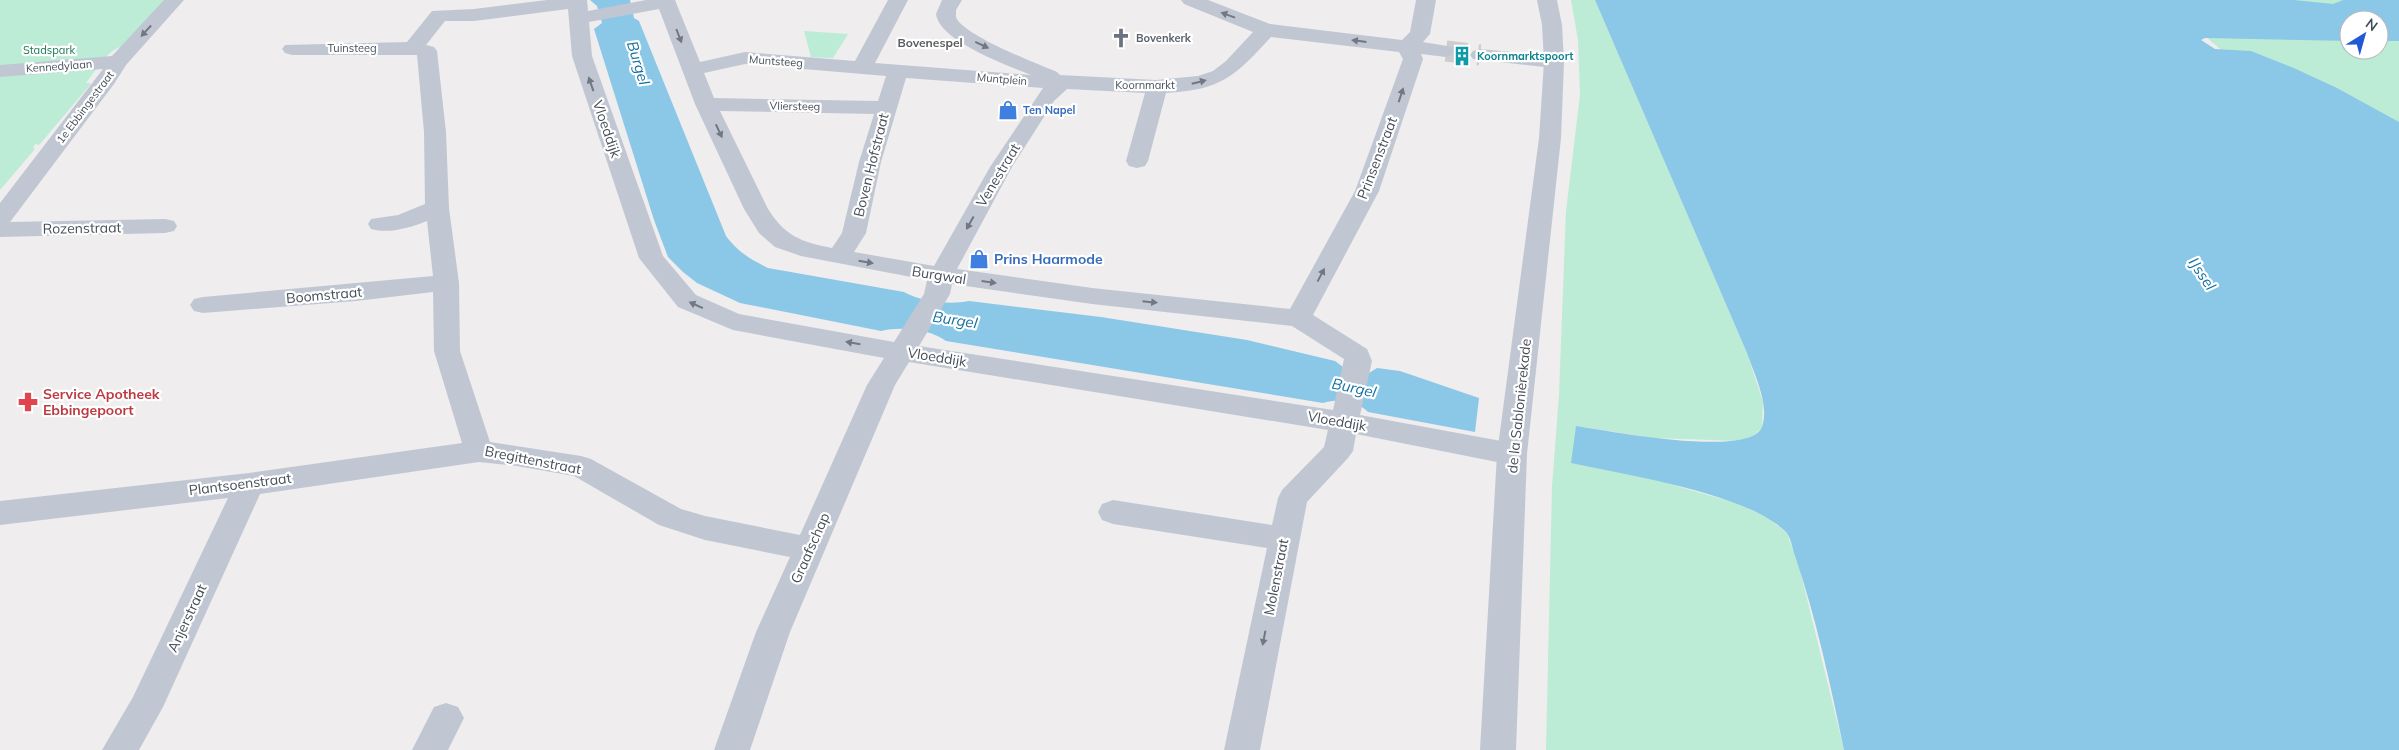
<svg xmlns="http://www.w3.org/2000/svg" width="2399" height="750" font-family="Mulish,sans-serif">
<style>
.green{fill:#bcecd5;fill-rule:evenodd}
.water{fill:#8bc8e7}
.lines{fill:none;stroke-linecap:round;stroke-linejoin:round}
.minor-tunnel{stroke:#cdcdcf;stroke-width:21;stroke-dasharray:21 11;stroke-linecap:butt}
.minor{fill:#c1c7d2;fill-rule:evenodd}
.tertiary{fill:#c1c7d2;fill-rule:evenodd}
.oneway{fill:#717883}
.labels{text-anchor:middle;stroke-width:4.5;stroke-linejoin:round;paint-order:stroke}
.far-worship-label{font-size:11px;font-weight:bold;fill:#5b616d;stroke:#fff;text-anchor:start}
.far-street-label{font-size:11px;fill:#464e59;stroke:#fff}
.far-park-label{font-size:11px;fill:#1b7755;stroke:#fff}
.far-culture-label{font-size:11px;font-weight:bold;fill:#0d838f;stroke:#fff;text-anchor:start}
.far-shop-label{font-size:11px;font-weight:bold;fill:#366cbe;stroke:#fff;text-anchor:start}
.far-neighbourhood-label{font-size:12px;font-weight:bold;fill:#5a5c61;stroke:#fff}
.street-label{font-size:14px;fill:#464e59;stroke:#fff}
.shop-label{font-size:14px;font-weight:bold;fill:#366cbe;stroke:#fff;text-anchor:start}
.health-label{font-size:14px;font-weight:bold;fill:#be3a42;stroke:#fff;text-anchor:start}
.water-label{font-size:15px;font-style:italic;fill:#1370a0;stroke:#fff}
</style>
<rect width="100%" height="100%" fill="#efeded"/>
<g class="green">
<path d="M0,0H169L126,46C108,47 97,69 86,83H90V85L39,145L35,144L33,148L35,149L0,190Z"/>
<polygon points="1571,0 1595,0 1747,353 1763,402 1762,428 1754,435 1741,441 1654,438 1577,426 1666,483 1736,503 1768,518 1787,533 1800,570 1844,750 1546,750 1552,487 1559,395 1566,211 1580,95 1578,40"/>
<path d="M2163,0H2399V224L2219,48ZM2349,20H2379V50H2349Z"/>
<polygon points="804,31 848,34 833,58 811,57"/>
</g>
<g class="water">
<path d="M590,0H630L634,18L639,21L726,236C738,252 750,259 768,268L904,292C922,302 950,305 969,301L1101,317L1247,340L1335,361L1343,367L1369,373L1377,368L1400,371L1479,398L1475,432L1368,412C1357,400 1338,398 1323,403L946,341C931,329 900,326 881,331L740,303L697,283L683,272L668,257L654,220L594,29L602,23L597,6Z"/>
<path d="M1595,0H2294L2333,4L2343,0H2399V41H2379V20H2349V41L2205,38L2201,40L2215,49L2251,51L2296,69L2337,88L2399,122V750H1844C1831,687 1816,617 1795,556C1792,548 1791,536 1785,531C1745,493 1626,475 1571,463L1576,426C1605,430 1750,459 1762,427C1770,404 1754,374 1747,353Z"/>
</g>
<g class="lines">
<polyline class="minor-tunnel" points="1446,51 1480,55"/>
<g class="minor">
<polygon points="164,0 184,0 126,65 114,84 10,222 165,219 174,221 177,226 174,231 165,233 0,237 0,203 103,69 0,77 0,65 112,56"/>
<path d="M547,0H587L588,11L646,0H675L700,62L745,52L855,61L888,0H908L875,63L1031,75C1007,65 939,41 936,14L942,0H962L956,10V17C962,35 1038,64 1057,72L1060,75L1156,80L1198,76L1213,71L1226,61L1253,32L1184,4L1181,0H1208L1270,24L1402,40L1410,32L1416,0H1436L1430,34L1423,42L1453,47L1456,51L1453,55L1446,57L1421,54L1423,59L1379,191L1313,315L1367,349L1372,361L1360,415L1512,443L1522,446L1527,454L1522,462L1512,465L1356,434L1353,451L1348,458L1307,502L1260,750H1224L1267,548L1113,524L1102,520L1098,512L1102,504L1113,500L1272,525L1278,498L1282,490L1324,447L1328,430L909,362L895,385L790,632L750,750H714L756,632L790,557L705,540L659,525L574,476L517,466L479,462L260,494L163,707L139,750H102L133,697L228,498L0,525V501L249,473L462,443L434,351L433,292L356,301L203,313L194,311L190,305L194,299L203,297L433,276L427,221C409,228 390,234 371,229L368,224L371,219L398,215L425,204L424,132L417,55H292L285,53L282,49L285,45L407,42L432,11L474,9ZM568,9L572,56L639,258L678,307L733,330L884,358L867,385L800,535L705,516L681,509L591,459L581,456L490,442L460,351L459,283L449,208L446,132L437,51L434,47L426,45L445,21H474ZM659,9L695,104L744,209L759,233L775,247L801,256L927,280L924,294L894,342L739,314L696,295L663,256L592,56L589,22ZM1271,37L1399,52L1403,59L1355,191L1290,309L1092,288L957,269L1012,167L1054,101L1067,89L1145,93L1126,161L1129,166L1137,168L1145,166L1148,161L1166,93C1222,90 1235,76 1271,37ZM745,64L886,76L878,101L714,98L704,73ZM906,78L1043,88L990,167L934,266L854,252L866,233L881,162ZM720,111L874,114L859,162L842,233L832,248C801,242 785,236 768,209ZM952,284L1092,304L1292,326L1344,359L1333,410L919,346L950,294Z"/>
<polygon points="1480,49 1554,56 1561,58 1564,62 1561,66 1554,68 1473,59 1470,55 1473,51"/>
<polygon points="446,703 458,707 464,718 448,750 412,750 434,707"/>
</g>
<polygon class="tertiary" points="1537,0 1557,0 1562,25 1564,62 1561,138 1527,454 1516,750 1480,750 1497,454 1539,138 1544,62 1542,25"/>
</g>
<defs><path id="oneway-solid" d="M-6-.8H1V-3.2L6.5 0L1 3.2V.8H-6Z" transform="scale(1.25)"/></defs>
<g class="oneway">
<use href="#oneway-solid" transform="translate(1228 15) rotate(-160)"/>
<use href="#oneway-solid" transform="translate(146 31) rotate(133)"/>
<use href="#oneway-solid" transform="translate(679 36) rotate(69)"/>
<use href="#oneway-solid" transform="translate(1359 41) rotate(-173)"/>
<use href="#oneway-solid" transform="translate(982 45) rotate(25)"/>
<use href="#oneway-solid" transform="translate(1199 82) rotate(-14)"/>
<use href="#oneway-solid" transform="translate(591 84) rotate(-109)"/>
<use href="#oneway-solid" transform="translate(1401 95) rotate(-72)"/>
<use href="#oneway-solid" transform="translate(719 131) rotate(65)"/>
<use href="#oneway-solid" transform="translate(970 223) rotate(119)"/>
<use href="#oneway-solid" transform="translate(866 262) rotate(10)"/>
<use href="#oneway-solid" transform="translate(1321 275) rotate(-62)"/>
<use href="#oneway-solid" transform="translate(989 282) rotate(8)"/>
<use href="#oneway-solid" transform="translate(1150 302) rotate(6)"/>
<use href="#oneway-solid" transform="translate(696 305) rotate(-156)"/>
<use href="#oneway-solid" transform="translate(853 343) rotate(-170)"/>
<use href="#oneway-solid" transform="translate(1264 638) rotate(101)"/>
</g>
<defs>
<symbol id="church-bare" viewBox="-9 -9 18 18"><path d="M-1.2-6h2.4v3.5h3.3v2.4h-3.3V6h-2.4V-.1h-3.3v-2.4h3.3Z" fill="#6b7280" stroke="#fff" stroke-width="2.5" paint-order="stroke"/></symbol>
<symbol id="building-bare" viewBox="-9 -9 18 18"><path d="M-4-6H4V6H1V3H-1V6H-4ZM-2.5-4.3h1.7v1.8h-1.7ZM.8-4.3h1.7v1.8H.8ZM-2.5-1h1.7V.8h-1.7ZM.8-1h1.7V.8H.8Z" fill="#0f9aa8" stroke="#fff" stroke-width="2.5" paint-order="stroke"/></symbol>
<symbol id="shop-bare" viewBox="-9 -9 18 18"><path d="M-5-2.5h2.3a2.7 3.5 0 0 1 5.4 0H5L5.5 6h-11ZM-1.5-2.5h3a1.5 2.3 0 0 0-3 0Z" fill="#3f7fe0" stroke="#fff" stroke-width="2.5" paint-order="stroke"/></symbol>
<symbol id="pharmacy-bare" viewBox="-9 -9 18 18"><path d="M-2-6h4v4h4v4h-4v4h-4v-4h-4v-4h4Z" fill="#e0444e" stroke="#fff" stroke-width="2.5" paint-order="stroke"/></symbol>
</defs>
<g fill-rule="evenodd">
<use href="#church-bare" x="1107" y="24" width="28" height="28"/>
<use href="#building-bare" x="1448" y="42" width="28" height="28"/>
<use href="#shop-bare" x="994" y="96" width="28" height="28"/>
<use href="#shop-bare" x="965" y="245" width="28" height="28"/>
<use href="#pharmacy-bare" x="14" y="388" width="28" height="28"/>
</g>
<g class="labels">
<g class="far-worship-label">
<text x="1136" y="42">Bovenkerk</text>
</g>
<g class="far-street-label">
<text x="352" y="52">Tuinsteeg</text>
<text transform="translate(776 61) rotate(4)" y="4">Muntsteeg</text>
<text transform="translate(59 66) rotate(-4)" y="4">Kennedylaan</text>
<text transform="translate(1002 79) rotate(5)" y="4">Muntplein</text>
<text x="1145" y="89">Koornmarkt</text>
<text transform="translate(795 106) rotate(1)" y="4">Vliersteeg</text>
<text transform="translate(85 107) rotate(-53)" y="4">1e Ebbingestraat</text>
</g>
<g class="far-park-label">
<text x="49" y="54">Stadspark</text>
</g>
<g class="far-culture-label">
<text x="1477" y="60">Koornmarktspoort</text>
</g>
<g class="far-shop-label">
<text x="1023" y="114">Ten Napel</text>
</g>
<g class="far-neighbourhood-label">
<text x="930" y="47">Bovenespel</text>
</g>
<g class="street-label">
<text transform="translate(607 129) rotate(71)" y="5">Vloeddijk</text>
<text transform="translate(1377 158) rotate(-69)" y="5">Prinsenstraat</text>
<text transform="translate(871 165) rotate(-76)" y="5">Boven Hofstraat</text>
<text transform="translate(998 175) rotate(-59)" y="5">Venestraat</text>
<text transform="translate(82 228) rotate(-1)" y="5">Rozenstraat</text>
<text transform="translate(939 275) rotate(9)" y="5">Burgwal</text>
<text transform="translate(324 295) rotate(-5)" y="5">Boomstraat</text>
<text transform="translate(937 357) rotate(9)" y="5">Vloeddijk</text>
<text transform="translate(1519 406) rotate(-84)" y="5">de la Sablonièrekade</text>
<text transform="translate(1337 421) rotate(10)" y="5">Vloeddijk</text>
<text transform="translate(533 460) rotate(11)" y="5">Bregittenstraat</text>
<text transform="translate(240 484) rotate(-7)" y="5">Plantsoenstraat</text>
<text transform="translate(810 548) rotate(-66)" y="5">Graafschap</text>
<text transform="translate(1276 577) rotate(-79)" y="5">Molenstraat</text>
<text transform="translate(187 618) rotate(-65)" y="5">Anjerstraat</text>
</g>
<g class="shop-label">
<text x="994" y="264">Prins Haarmode</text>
</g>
<g class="health-label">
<text x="43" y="399">Service Apotheek<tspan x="43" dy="16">Ebbingepoort</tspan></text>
</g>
<g class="water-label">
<text transform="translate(638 63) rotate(73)" y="5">Burgel</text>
<text transform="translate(2202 274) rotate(56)" y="5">IJssel</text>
<text transform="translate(955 320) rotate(9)" y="5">Burgel</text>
<text transform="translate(1354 388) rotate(12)" y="5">Burgel</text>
</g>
</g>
<g transform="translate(2364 35) rotate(37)"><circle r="24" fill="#ffffff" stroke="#b5b8bd"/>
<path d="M0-4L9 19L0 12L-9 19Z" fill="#2158d5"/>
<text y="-8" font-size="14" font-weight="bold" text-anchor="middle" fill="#464e59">N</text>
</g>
</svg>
